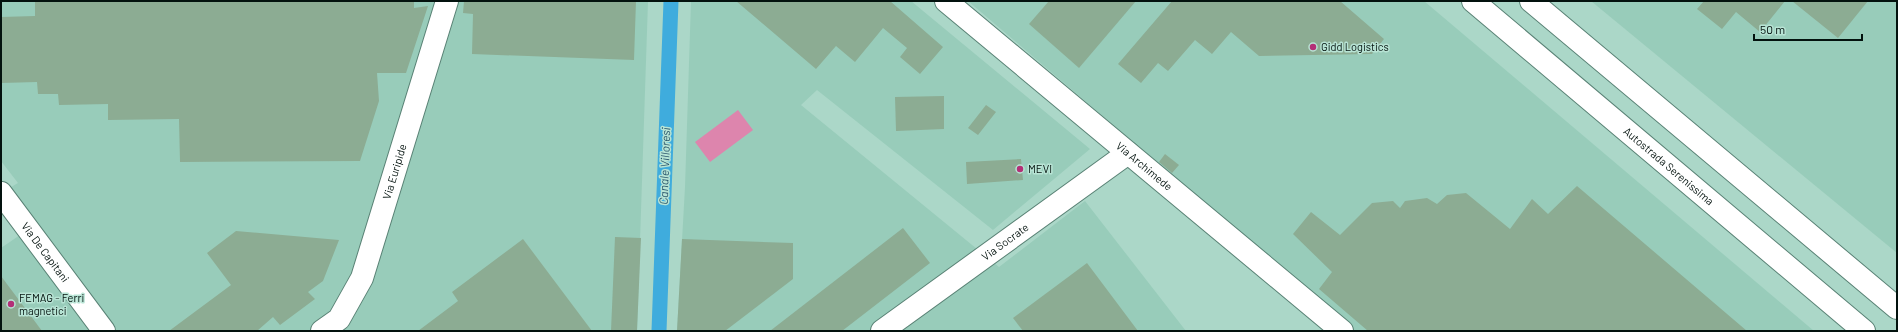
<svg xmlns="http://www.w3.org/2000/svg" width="1898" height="332" font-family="Barlow,sans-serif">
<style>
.built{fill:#98ccba}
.green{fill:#dd85ad}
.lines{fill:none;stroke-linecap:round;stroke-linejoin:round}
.canal{stroke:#3facdd;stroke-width:15}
.building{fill:#8cac93}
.minor-casing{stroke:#598275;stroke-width:24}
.highway-casing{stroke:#598275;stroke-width:24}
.minor{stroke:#fff;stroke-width:22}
.highway{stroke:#fff;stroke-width:22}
.poi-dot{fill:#b33077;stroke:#b8e4d5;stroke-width:1.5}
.labels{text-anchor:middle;stroke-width:3;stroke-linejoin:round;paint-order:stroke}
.poi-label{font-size:11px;fill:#03120e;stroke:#b8e4d5;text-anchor:start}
.street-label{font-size:11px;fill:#03120e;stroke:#b8e4d5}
.water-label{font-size:12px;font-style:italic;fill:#2c586d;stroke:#b8e4d5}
</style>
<rect width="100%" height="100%" fill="#abd7c8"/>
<g class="built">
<polygon points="1,1 648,1 637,331 1,331 1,248 20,235 1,193 18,183 1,161"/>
<polygon points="691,1 911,1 1090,149 993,230 817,90 801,105 999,267 1085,201 1186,331 677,331 685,187"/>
<polygon points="968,1 1424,1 1814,331 1354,331"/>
<polygon points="1591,1 1897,1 1897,253"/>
</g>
<polygon class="green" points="738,110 753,130 710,162 695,142"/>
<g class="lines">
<polyline class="canal" points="659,331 671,1"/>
</g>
<g class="building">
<polygon points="35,1 414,1 414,8 428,6 406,73 377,73 379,101 360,161 180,162 179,119 108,120 108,104 59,105 58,94 38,94 37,82 1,83 1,17 35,16"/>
<polygon points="464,1 636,1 634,60 472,54 473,14 463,13"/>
<polygon points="736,1 890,1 943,47 920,74 900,57 907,48 883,28 855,62 836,46 816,69"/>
<polygon points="1049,1 1136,1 1079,68 1029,24"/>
<polygon points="1172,1 1340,1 1384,39 1372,54 1259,56 1231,32 1212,54 1195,40 1168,71 1158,63 1141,83 1118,64"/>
<polygon points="1704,1 1785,1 1760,32 1736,12 1722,29 1697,9"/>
<polygon points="1792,1 1868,1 1838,38"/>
<polygon points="944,96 944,129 896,131 895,97"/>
<polygon points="986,105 996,112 978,135 968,128"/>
<polygon points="1165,154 1179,165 1172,173 1159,162"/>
<polygon points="1021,159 1023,180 967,184 966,162"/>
<polygon points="1577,186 1747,331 1368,331 1319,289 1332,272 1293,234 1311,212 1340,235 1372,203 1393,201 1400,208 1405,201 1427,198 1437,204 1447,195 1466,193 1510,229 1532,199 1548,214"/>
<polygon points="903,228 930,263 842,331 770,331"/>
<polygon points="236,231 339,240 323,281 308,292 315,299 280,325 273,317 257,331 169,331 231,285 207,253"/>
<polygon points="615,237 641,238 637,331 611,331"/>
<polygon points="523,239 592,331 418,331 458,301 452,292"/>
<polygon points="682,239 793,243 793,279 725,331 677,331"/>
<polygon points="1087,263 1138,331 1023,331 1013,318"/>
<polygon points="1,276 42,331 1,331"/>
</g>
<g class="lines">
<defs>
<g id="minor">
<path id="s1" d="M946,1L1342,331"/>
<path id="s2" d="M1,193L104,331"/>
<path id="s3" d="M322,331L339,319L362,278L447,1"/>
<path id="s4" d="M882,331L1128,153"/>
</g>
<g id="highway">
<path id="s5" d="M1473,1L1864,331"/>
<polyline points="1531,1 1897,308"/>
</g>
</defs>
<use href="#minor" class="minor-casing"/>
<use href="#highway" class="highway-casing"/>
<use href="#minor" class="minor"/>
<use href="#highway" class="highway"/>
</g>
<g class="poi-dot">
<circle cx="1313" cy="47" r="4"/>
<circle cx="1020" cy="169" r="4"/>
<circle cx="11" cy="304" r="4"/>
</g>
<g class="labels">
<g class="poi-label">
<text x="1321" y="51">Gidd Logistics</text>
<text x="1028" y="173">MEVI</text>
<text x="19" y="302">FEMAG - Ferri<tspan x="19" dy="13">magnetici</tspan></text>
</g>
<g class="street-label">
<text dy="4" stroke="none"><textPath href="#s1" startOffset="258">Via Archimede</textPath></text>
<text dy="4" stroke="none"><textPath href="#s5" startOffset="256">Autostrada Serenissima</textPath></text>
<text dy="4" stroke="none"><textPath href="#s3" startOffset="179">Via Euripide</textPath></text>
<text dy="4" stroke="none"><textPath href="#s4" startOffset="152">Via Socrate</textPath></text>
<text dy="4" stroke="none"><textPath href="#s2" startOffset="74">Via De Capitani</textPath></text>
</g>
<g class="water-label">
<text transform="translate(665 166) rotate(-88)" y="4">Canale Villoresi</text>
</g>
</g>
<rect width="1898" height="332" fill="none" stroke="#03120e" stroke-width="4"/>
<path d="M1754 34v6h108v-6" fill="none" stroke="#03120e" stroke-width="2"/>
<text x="1760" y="34" font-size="12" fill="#03120e" stroke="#b8e4d5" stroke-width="3" paint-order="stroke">50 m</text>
</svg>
